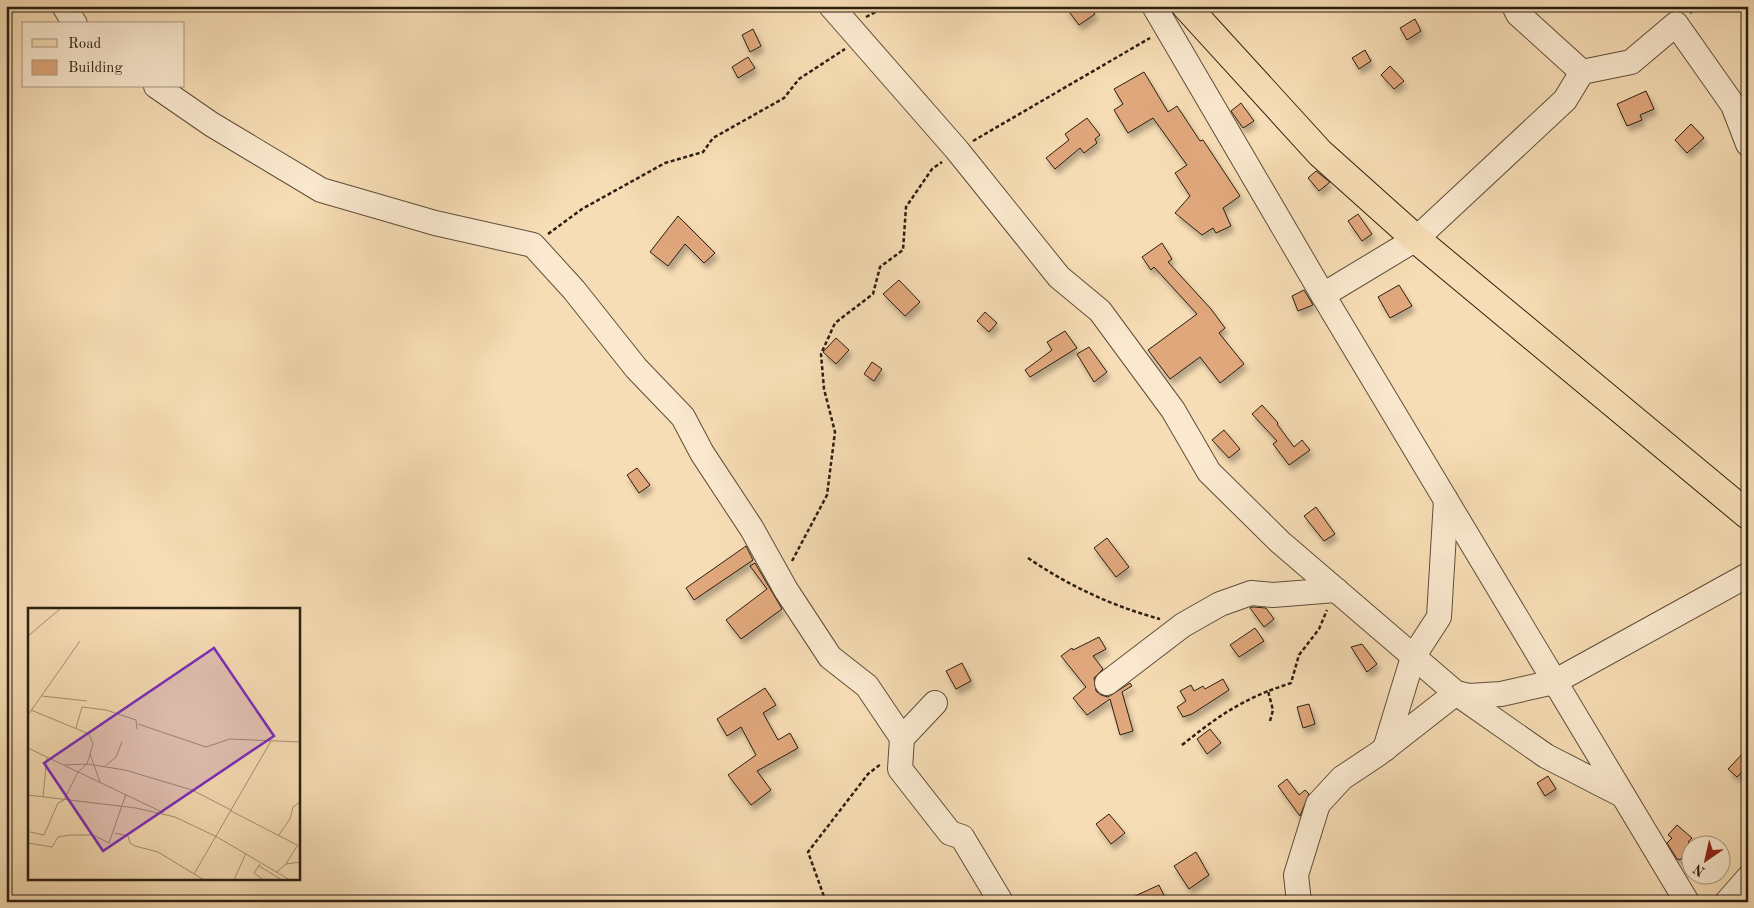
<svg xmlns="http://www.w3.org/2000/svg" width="1754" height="908" font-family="'Old Standard TT',serif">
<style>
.building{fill:#e0a77b;stroke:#2b1f11;filter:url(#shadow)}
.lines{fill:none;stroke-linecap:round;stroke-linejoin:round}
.minor-casing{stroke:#5e4e3a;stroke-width:26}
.major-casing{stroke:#2b1f11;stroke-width:30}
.path{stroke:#2b1f11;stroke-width:2.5;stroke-dasharray:4 2.5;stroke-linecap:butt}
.minor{stroke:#fae9cf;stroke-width:24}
.major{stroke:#f7ddb5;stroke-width:28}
.inset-road{fill:none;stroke:#a59173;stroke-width:1}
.view{fill:#7b2cbf;fill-opacity:0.15;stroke:#7b2cbf;stroke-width:2.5}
.inset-edge{fill:none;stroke:#2b1f11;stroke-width:2.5}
</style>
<defs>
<filter id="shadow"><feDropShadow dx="3" dy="5.5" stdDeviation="2.5" flood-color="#0004"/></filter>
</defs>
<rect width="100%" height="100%" fill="#f7ddb5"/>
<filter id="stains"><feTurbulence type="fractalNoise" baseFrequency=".004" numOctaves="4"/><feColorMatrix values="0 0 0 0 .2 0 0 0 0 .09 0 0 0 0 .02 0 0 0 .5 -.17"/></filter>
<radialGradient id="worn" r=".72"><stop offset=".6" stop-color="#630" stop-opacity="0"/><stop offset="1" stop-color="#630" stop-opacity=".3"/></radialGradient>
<g class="building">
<polygon points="1065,6 1089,6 1095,14 1079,25"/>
<polygon points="1415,19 1421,31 1407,40 1400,28"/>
<polygon points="753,29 761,46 750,52 742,35"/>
<polygon points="1365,50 1371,61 1359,69 1352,58"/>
<polygon points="748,57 755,68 738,78 732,67"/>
<polygon points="1390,66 1404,81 1394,89 1381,75"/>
<polygon points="1144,72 1168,112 1177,106 1200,141 1203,140 1240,196 1223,208 1231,226 1216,233 1213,228 1202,235 1175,213 1190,196 1175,173 1187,165 1153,118 1128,133 1114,110 1123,104 1114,89"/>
<polygon points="1646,91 1654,109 1640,115 1642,120 1627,126 1617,104"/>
<polygon points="1241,103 1254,121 1243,128 1231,111"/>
<polygon points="1087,118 1100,135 1095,139 1097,143 1084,153 1080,148 1055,169 1046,158 1069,140 1065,134"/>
<polygon points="1691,124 1704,138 1687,153 1675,140"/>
<polygon points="1316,171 1330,182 1319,191 1308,178"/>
<polygon points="1358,214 1372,234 1362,241 1348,221"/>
<polygon points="678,216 715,253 704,263 685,244 668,266 650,252"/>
<polygon points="1162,243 1172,259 1168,262 1211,309 1225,328 1219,333 1244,364 1220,383 1200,357 1170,379 1148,350 1197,314 1154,267 1151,270 1142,257"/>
<polygon points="899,280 920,302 905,316 883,294"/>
<polygon points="1399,285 1412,306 1390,318 1378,297"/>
<polygon points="1304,290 1313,305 1298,311 1292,296"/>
<polygon points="985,312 997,323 989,332 977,321"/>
<polygon points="1065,331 1077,348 1030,377 1025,370 1052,350 1047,342"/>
<polygon points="836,338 849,350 836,364 823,352"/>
<polygon points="1089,347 1107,372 1094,382 1077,354"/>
<polygon points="872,362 882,369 874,381 864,374"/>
<polygon points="1262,405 1278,423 1277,424 1294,447 1302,440 1310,450 1289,465 1273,444 1277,441 1252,414"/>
<polygon points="1224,430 1240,449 1229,458 1212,440"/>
<polygon points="637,468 650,485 639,493 627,475"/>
<polygon points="1316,507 1335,534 1324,541 1304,516"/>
<polygon points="1107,538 1129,567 1116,577 1094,548"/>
<polygon points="746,546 753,560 694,600 686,588"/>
<polygon points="755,563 782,609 741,639 726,620 767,589 750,566"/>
<polygon points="1253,607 1266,608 1274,619 1264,627 1250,608"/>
<polygon points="1255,628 1264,641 1239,657 1230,645"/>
<polygon points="1099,637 1106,649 1093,656 1103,669 1094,678 1096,691 1101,695 1108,697 1130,683 1132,686 1122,692 1133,731 1120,735 1110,699 1087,715 1073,698 1086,687 1061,656 1072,648 1073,650"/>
<polygon points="1362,644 1377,664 1367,672 1351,647"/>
<polygon points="962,663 971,681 956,689 946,671"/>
<polygon points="1223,679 1229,690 1192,714 1183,717 1177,707 1186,701 1180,691 1191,685 1194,691 1203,686 1205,689"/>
<polygon points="765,688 776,705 763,713 778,740 790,733 798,748 757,771 771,790 751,805 728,775 756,755 741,727 727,736 717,719"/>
<polygon points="1309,704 1315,724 1303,728 1297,707"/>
<polygon points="1210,729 1221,743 1207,754 1197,739"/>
<polygon points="1748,748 1748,766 1737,777 1728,769"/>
<polygon points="1548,776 1556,789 1545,796 1537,783"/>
<polygon points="1287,779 1299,795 1305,790 1309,794 1300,816 1278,786"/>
<polygon points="1109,814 1125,833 1111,844 1096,824"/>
<polygon points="1677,825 1692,838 1688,842 1693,845 1680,860 1677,859 1667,843 1672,838 1668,835"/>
<polygon points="1196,852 1209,875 1189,889 1174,866"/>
<polygon points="1159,885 1167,902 1122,902"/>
</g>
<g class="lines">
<defs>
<g id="minor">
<polyline points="64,6 75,24"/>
<polyline points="831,6 957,150 1059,277 1100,311 1173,410 1209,472 1280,542 1456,693 1546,756 1622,795"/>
<polyline points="1154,6 1323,295 1687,902"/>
<polyline points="1514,6 1518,14 1582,72"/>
<polyline points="156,86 211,124 321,190 435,223 533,245 574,290 636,368 683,417 702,453 752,529 786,590 830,657 867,686 902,738"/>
<polyline points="1323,295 1416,239 1565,100 1582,72 1631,62 1676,24 1733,105 1748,144"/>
<polyline points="1107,683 1183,625 1220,604 1251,593 1273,595 1336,590"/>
<polyline points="935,703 902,738 900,769 950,833 962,837 1001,902"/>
<polyline points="1385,749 1413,657 1439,617 1446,500"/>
<polyline points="1299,902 1296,875 1318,804 1342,778 1378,754 1456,693 1469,696 1501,694 1554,682 1748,575"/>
<polyline points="1727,902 1748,878"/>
</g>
<polyline id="major" points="1186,6 1320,153 1416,239 1748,515"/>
</defs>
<use href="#minor" class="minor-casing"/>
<use href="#major" class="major-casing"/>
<g class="path">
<polyline points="1690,13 1698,6"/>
<polyline points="866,17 887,6"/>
<polyline points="973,141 1150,38"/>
<polyline points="548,234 582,209 665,163 703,152 713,138 784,98 799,79 845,49"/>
<path d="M1028,558C1069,586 1112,606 1160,619"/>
<polyline points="792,561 827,495 835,432 824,389 821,354 835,323 873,294 880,267 903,250 906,207 932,169 942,162"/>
<polyline points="1270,721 1273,710 1268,691 1291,683 1299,655 1319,629 1327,610"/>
<path d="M1182,745C1212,721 1232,706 1268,691"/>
<polyline points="826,902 808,852 868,774 881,764"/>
</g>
<use href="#minor" class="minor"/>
<use href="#major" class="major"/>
</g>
<g transform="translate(28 608)">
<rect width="272" height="272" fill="#f7ddb5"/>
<path class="inset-road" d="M0,28L32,1M14,88L59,93M0,107L52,33M110,116L178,139L202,131L273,134M48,120L54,99L78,102L108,112L109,121M0,140L136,205M62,146L72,174M36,157L59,156L97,162L164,182L203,202M77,158L88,149L94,134M0,187L108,200L147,209L189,229L262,272M15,189L19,149M203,203L273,239M2,224L16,227L30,195L36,192L50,164L59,156L65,136L61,126L3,102M87,225L100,228L102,235L107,238L130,244L176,272M250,228L262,211L265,199L273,193M0,235L24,239L30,229L43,227H65L81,235L98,186M232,256L226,265L236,272M258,256L269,238M231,258L254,272M249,264L258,256L273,254M166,266L243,133M206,272L218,245"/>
<path class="view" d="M186,40L246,128L75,243L16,155Z"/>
<rect width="272" height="272" class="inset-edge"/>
</g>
<rect width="1754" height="908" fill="none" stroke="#f7ddb5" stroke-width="25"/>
<rect x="8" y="8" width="1739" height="893" fill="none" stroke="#2b1f11" stroke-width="2.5"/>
<rect x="12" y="12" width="1729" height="883" fill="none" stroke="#2b1f11"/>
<rect x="22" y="22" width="162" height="65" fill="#fae9cf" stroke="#a79883"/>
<rect x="32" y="39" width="25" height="8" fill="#f7ddb5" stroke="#a79883"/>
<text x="68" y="48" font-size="15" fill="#2b1f11">Road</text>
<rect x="32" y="60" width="25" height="15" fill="#e0a77b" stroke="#a79883"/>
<text x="68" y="72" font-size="15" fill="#2b1f11">Building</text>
<g transform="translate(1706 860) rotate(214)"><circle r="24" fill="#fae9cf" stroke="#a79883"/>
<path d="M0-4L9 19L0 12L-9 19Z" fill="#8f2418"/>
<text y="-8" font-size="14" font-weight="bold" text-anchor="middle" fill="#2b1f11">N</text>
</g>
<rect width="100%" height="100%" filter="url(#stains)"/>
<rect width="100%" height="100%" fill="url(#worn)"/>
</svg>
